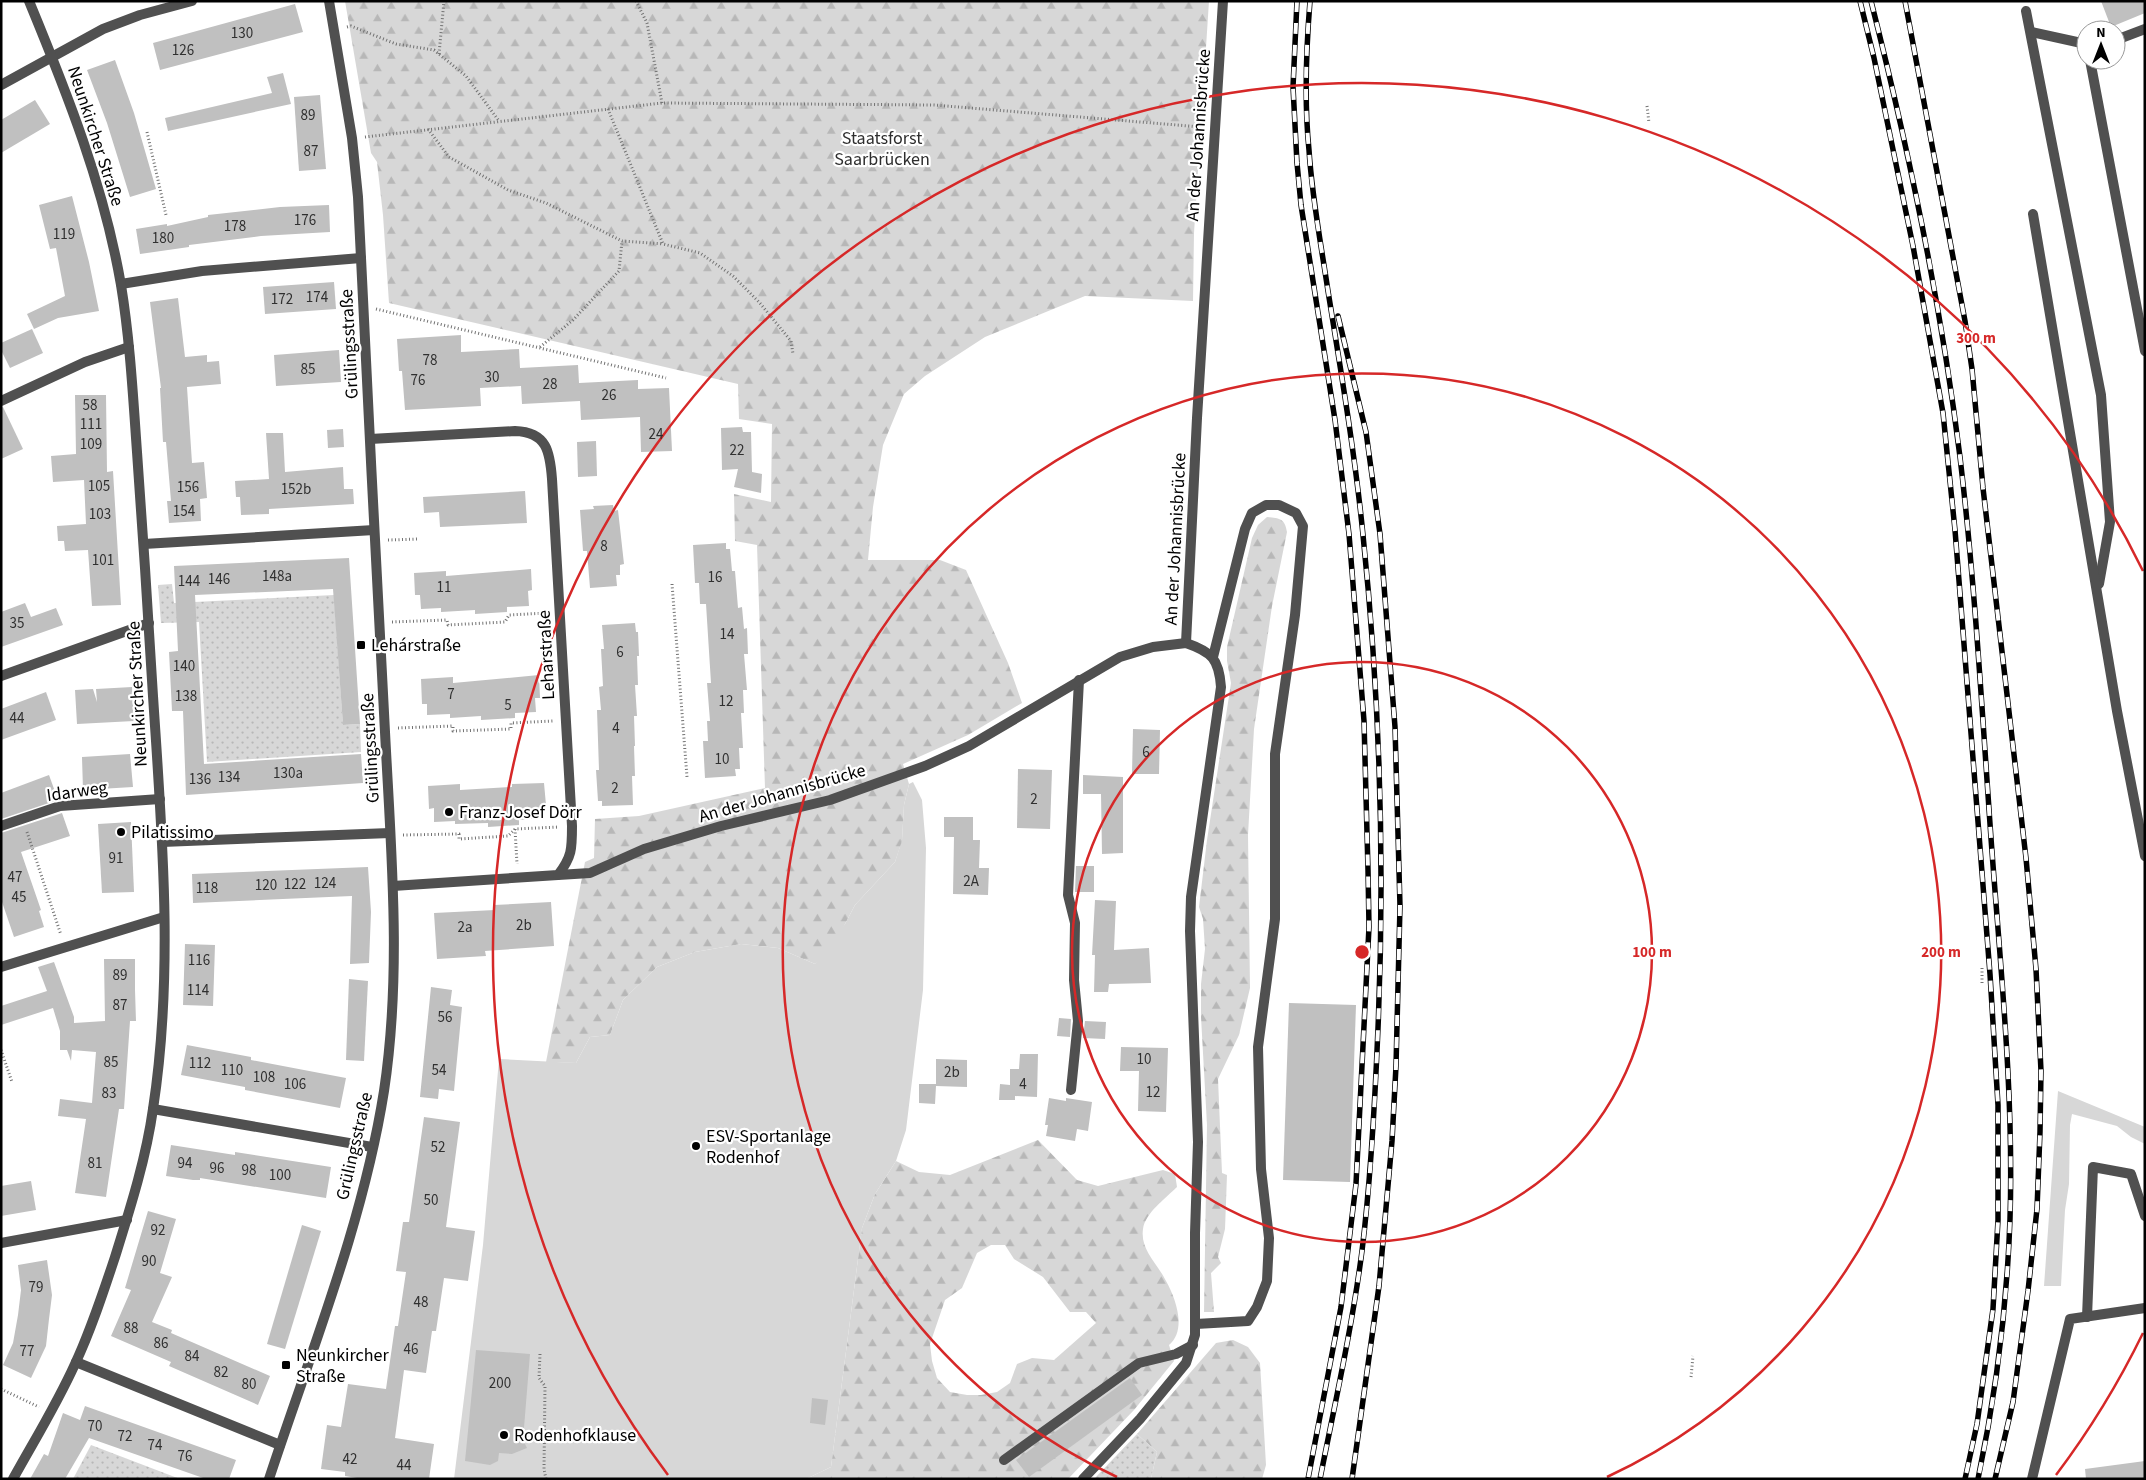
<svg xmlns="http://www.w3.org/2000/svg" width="2146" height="1480" font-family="'Source Sans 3',sans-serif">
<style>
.grass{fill:#d7d7d7}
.forest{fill:url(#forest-firs);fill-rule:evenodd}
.garden{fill:url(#garden-dots)}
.building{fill:#c0c0c0}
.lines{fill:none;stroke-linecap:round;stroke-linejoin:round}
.path{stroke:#727272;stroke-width:3;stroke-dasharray:1 2.5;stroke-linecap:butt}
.lane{stroke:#505050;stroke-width:10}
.street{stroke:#505050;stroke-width:10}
.rail-casing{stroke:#000;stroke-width:5.5}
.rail{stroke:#fff;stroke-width:4;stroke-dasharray:11;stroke-linecap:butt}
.ring{fill:none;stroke:#d62828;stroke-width:2.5}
.poi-dot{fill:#000;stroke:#fff;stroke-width:2}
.labels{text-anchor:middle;stroke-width:4.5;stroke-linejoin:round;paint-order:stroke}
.number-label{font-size:15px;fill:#303030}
.street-label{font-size:18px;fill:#000;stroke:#fff}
.park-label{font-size:18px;fill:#2e2e2e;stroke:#fff}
.poi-label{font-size:18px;fill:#000;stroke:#fff;text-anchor:start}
.centre{fill:#d62828;stroke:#fff;stroke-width:2.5}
.ring-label{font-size:15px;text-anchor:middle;font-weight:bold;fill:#d62828;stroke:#fff;stroke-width:4.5;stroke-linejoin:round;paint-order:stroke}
</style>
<defs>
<pattern id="forest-firs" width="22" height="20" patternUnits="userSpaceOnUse" patternTransform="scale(1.25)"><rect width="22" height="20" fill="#d7d7d7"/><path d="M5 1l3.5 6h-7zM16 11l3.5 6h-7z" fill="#b7b7b7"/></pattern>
<pattern id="garden-dots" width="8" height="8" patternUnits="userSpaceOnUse" patternTransform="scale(1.25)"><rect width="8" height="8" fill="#d7d7d7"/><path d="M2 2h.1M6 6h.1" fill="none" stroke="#b7b7b7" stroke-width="1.8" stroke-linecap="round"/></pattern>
</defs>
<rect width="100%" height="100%" fill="#fff"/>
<g class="grass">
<polygon points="913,782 922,800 926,848 923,990 906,1130 896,1161 875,1194 862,1228 831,1467 806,1479 454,1479 483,1245 499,1059 576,1063 590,1037 610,1035 623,1000 657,967 695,952 741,944 778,948 815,964 845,924 855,905 895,862 902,840 904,805 909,784"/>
<polygon points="2058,1091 2145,1127 2145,1144 2131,1137 2117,1126 2072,1114 2070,1125 2069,1184 2065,1210 2061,1286 2044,1286"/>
</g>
<g class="forest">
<polygon points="345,1 1209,1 1194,233 1193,301 1085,296 985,337 925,376 904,394 883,445 873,507 868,560 940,560 966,570 1008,663 1022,703 968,735 903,764 909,784 904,805 902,841 895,862 855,905 845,924 835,947 815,964 778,948 741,944 695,952 657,967 623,1000 610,1035 590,1037 576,1063 546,1062 585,862 594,858 595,819 639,816 765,788 757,545 735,541 734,494 771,502 772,424 739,419 738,384 389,303 383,215 377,162 371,153"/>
<path d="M1267,517C1280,518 1285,519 1287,532L1272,606L1254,729L1248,835L1250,988L1239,1035L1218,1079L1222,1173L1227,1175L1225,1229L1218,1257L1221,1263L1211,1273L1214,1312H1204L1207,1125L1201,1017V984L1205,949L1203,919L1199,907L1207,840L1231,683L1227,661V647L1252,538L1258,525Z"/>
<path d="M1038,1140L1077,1180L1098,1186L1163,1170L1175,1174L1177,1187C1166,1198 1145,1213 1143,1229C1140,1250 1157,1263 1166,1281C1176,1299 1187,1330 1169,1345L1174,1361L1134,1410L1068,1479H806L831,1467L862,1228L875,1194L896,1161L919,1172L950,1175ZM991,1245H1005L1014,1259L1043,1277L1070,1312H1086L1096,1323L1054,1360L1032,1358L1017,1364L1010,1383L997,1392L981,1395H967L950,1392L937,1378L932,1361L930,1344L945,1300L962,1288L977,1253Z"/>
<polygon points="1233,1340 1248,1347 1260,1363 1266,1465 1262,1479 1151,1479 1157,1452 1137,1434 1216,1343"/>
</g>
<g class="garden">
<polygon points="172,584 174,603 334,595 343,725 360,724 361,752 207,762 199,622 161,623 158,585"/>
<polygon points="1137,1434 1157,1452 1151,1479 1094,1479"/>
<polygon points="91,1445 180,1479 73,1479"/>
</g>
<g class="building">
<polygon points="2101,1 2145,1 2145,13 2111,27"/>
<polygon points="295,4 303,32 160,70 153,43"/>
<polygon points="115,60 134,113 156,189 130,197 107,123 87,70"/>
<polygon points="283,73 291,104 168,131 165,118 272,93 267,77"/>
<polygon points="320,95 326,169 299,171 294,97"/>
<polygon points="35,100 50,124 1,153 1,120"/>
<polygon points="72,196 89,262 99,311 58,318 34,329 27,314 65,296 56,248 50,249 39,205"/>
<polygon points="329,205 330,232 261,236 189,245 189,247 140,254 136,229 167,224 167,226 208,217 208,215 280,207"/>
<polygon points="334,282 336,309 265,314 263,287"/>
<polygon points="178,298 185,357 207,355 207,362 219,361 221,384 187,387 192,463 204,462 207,498 200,499 201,521 169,523 167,501 171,501 166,442 163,442 160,388 161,388 150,302"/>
<polygon points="32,329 43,353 10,368 1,350 1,343"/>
<polygon points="461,335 461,352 519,349 520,368 578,365 579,383 638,380 638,389 669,388 672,451 641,452 640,417 581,420 580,401 522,404 521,386 480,388 481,406 405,410 402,371 399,371 397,339"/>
<polygon points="339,350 341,382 276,386 274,355"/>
<polygon points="75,395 106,395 107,472 113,471 121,605 92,606 88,550 65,551 64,541 58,541 57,526 86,524 84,480 53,482 51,456 76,454"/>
<polygon points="3,407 23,449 1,459 1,408"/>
<polygon points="742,427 743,432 751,432 752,472 762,474 761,493 734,487 738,469 722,470 721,428"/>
<polygon points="343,429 344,447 328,448 327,430"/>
<polygon points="266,433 283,433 285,472 343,467 344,489 353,489 354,504 269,509 269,514 241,515 240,497 236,497 235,481 269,479"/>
<polygon points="596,441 597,476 578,477 577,442"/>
<polygon points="525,491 527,523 440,527 439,512 424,513 423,497"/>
<polygon points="613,505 614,511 618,510 624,564 620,565 620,575 616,575 617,586 590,588 587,551 583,551 580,510 594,509 593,506"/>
<polygon points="726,543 726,549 730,549 732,571 735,571 738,608 742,607 744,629 747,628 748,654 744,654 747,690 743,690 744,713 741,713 743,748 739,748 740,769 735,769 736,776 705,778 703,741 708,741 707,721 710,721 707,683 711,683 706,604 700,604 699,583 695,583 693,545"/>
<polygon points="349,558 360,724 343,725 333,589 195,595 204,764 361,754 363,783 186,795 183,711 172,711 169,652 178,651 174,566"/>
<polygon points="531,569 532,590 528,591 529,606 507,607 507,612 475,614 475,610 441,612 441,608 421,609 420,595 415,595 414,573 446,571 446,576"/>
<polygon points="25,603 31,617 56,608 63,625 1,647 1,612"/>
<polygon points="635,623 636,632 638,632 639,656 637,656 638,685 635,685 637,716 634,716 635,746 634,746 635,776 632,776 633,805 602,806 602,801 598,801 596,770 599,770 597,710 601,710 599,687 603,686 601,649 604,649 602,625"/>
<polygon points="539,675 540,698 535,698 536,712 515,713 515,718 481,720 481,716 450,718 450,714 427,715 427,704 422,704 421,679 453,677 453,683"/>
<polygon points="132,687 134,721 77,724 75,690 93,689 97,702 96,689"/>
<polygon points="46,692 56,720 1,740 1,709"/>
<polygon points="1133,729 1160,730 1159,774 1132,774"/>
<polygon points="130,754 133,787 83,790 82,757"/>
<polygon points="1018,769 1052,770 1050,829 1017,828"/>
<polygon points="49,775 58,800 1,819 1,793"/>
<polygon points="1083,775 1123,777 1123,853 1102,854 1101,794 1083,794"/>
<polygon points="544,783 546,805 542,805 543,818 519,820 519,825 488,827 488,823 455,824 455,821 434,822 434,808 429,809 428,786 460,784 460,790 512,787 512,784"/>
<polygon points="62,813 70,836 21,852 41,910 39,911 44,927 14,937 1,899 1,833"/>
<polygon points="944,817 973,817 973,840 980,840 979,868 989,868 988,895 953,894 954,837 944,837"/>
<polygon points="131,822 134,892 102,893 98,824"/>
<polygon points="1076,866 1094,866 1094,892 1075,892"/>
<polygon points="368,867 371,912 369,963 350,964 352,896 193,903 192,874"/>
<polygon points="1095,900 1116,901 1114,950 1149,948 1151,983 1109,984 1108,992 1094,992 1095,955 1092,955"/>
<polygon points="551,902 554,946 485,951 486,956 437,959 434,913 495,910 494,905"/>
<polygon points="185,944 215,945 213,1006 183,1005"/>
<polygon points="104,959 135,959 135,990 136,1021 130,1021 124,1109 119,1109 106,1197 75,1193 86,1119 58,1116 60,1099 92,1103 96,1052 72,1050 71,1061 67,1050 60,1050 60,1031 53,1008 1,1025 1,1006 47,991 38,967 54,962 74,1017 74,1023 105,1021"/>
<polygon points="349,979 368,981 364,1061 346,1060"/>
<polygon points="431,987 452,990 450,1005 462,1007 454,1091 439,1089 438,1099 420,1097"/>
<polygon points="1289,1003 1356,1005 1350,1182 1283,1180"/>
<polygon points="1059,1018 1071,1019 1070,1037 1057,1036"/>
<polygon points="1085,1021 1106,1022 1105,1039 1083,1038"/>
<polygon points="187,1045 251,1057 251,1060 346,1078 340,1108 245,1090 245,1087 181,1075"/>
<polygon points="1121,1047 1168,1048 1166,1112 1138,1111 1139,1071 1120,1071"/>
<polygon points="1020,1054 1038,1054 1037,1097 1015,1096 1015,1100 999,1100 1000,1084 1010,1085 1010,1069 1019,1069"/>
<polygon points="936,1059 967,1060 967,1087 936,1086 935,1104 919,1103 919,1084 936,1084"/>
<polygon points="1049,1098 1066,1101 1066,1098 1092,1102 1088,1131 1077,1129 1075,1141 1046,1136 1048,1125 1045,1125"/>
<polygon points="424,1117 460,1122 446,1227 475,1231 468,1281 444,1278 436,1331 432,1331 426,1373 404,1370 395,1438 434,1444 429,1479 363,1479 345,1476 345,1472 321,1469 327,1425 341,1427 348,1384 386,1389 395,1326 398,1326 406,1272 396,1271 403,1222 409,1222"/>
<polygon points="171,1145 235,1155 235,1152 331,1167 326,1198 200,1178 200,1180 193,1180 166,1176"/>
<polygon points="31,1181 36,1210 1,1216 1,1186"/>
<polygon points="148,1211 176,1219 160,1273 172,1277 152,1322 172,1330 171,1333 270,1376 258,1405 169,1366 171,1362 111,1336 131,1290 125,1288"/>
<polygon points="302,1225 321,1231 285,1349 267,1344"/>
<polygon points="47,1260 52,1295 49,1319 46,1346 31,1378 3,1365 13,1343 18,1315 21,1290 18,1265"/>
<polygon points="476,1350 530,1354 523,1440 527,1448 512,1454 499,1453 498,1461 490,1465 465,1461"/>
<polygon points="1130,1378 1142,1395 1029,1477 1016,1460"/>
<polygon points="812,1398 828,1400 825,1425 810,1423"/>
<polygon points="85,1406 236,1460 229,1479 206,1479 89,1438 65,1479 30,1479 44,1454 48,1456 63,1413 80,1420"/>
<polygon points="2145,1461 2145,1479 2086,1479 2085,1469"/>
</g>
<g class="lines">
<g class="path">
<polyline points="636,1 647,23 662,103"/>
<polyline points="347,27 351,26 396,44 434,50 466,76 499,121"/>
<polyline points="439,54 444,1"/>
<polyline points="1647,106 1649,123"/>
<polyline points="608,109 663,244 700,253 733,276 759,302 791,341 793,354"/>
<polyline points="428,129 449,157 508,190 546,203 622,241 663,244"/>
<polyline points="147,132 166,215"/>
<polyline points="365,137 662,103 934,105 1201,127"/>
<polyline points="376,309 666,378"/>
<polyline points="540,347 573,320 619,271 622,241"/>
<polyline points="388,540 419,539"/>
<polyline points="672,584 687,777"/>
<polyline points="392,622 447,620 448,625 505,622 509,615 547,613"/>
<polyline points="398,728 453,726 453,731 511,729 511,723 553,721"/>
<polyline points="515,829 517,864"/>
<polyline points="27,832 61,935"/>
<polyline points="403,835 459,834 459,839 508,836 515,829 559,827"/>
<polyline points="1982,968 1982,983"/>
<polyline points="1,1050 12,1082"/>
<polyline points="540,1354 539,1378 545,1386 544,1469 546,1479"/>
<polyline points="1691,1377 1693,1356"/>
<polyline points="1,1389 39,1407"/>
<polyline points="544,1440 571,1441"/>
</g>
<g class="lane">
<polyline points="2026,11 2101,395 2110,522 2099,584"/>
<polyline points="2031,32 2086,44"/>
<polyline points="2116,40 2145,29"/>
<polyline points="2090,60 2145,351"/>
<polyline points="2033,214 2117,711 2145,856"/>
<polyline points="1071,1090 1078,1021 1074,980 1075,923 1068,895 1079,680"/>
<polyline points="2087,1317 2093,1167 2131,1174 2145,1216"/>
<polyline points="1196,1324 1248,1321 1257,1307 1267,1281 1269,1238 1261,1169 1258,1047 1275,919 1275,754 1295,615 1303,526 1296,513 1279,505 1266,505 1252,513 1245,529 1213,657"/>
<polyline points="1004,1460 1139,1363 1176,1354 1193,1345"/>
<path d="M1083,1479L1140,1419L1186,1363L1195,1335V1233L1198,1142L1190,931L1191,897L1221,687C1219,659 1212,652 1186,643L1197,418L1223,1"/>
<polyline points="2032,1479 2070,1319 2145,1308"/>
</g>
<g class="street">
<polyline points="1,85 103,29 140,15 192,1"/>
<polyline points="121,284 202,271 361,258"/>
<polyline points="1,401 85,362 129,347"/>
<path d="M370,439L515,431C547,432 550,452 552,479L572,826C572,849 572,857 558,875L393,886"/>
<polyline points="144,544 374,530"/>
<polyline points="1,676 149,623"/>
<polyline points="1,826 60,806 160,799"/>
<polyline points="162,842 390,833"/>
<polyline points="558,875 590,873 644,849 721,826 830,800 925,766 969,746 1120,657 1153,647 1186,643"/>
<polyline points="1,967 164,917"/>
<polyline points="153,1109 372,1147"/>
<polyline points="1,1243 127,1220"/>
<polyline points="76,1362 280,1445"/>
<path d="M13,1479C34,1441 57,1404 75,1364C91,1330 103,1293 115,1257C130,1209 146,1159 153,1109C174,972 162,833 153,696C148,615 143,533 137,452C133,396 130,340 121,285C104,186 67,93 29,1"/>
<path d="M269,1479C311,1351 363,1224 384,1091C402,972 391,851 385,732C375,554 367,375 358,197L352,138L329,1"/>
</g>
<defs>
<g id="rail">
<polyline points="1297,1 1293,87 1297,163 1301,205 1335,420 1349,534 1364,721 1368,870 1369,927 1356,1184 1341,1307 1308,1479"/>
<path d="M1310,1C1306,51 1304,101 1309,150C1312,198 1321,244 1328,291C1341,372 1355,454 1363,535C1380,699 1385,863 1378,1028C1375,1102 1371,1177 1362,1251C1352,1328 1335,1403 1320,1479"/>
<polyline points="1860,1 1874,58 1913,246 1943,413 1955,530 1990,974 1998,1105 1998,1220 1993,1309 1977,1424 1965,1479"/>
<path d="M1871,1C1909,151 1941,304 1960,457C1975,583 1982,711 1991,838C2000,964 2014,1092 2010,1219C2007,1306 1996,1394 1978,1479"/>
<polyline points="1905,1 1965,321 1972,369 1983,488 2026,858 2036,969 2041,1071 2040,1132 2037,1209 2028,1291 2013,1402 1995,1479"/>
<polyline points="1338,316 1366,432 1380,534 1395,727 1400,906 1396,1066 1392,1141 1379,1286 1352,1479"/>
</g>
</defs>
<use href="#rail" class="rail-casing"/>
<use href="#rail" class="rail"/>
</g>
<g class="ring">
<circle cx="1362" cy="952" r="290"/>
<path d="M1117 1477A579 579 0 1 1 1607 1477"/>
<path d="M2143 1333A869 869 0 0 1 2056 1475M668 1475A869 869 0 1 1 2143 571"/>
</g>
<g class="poi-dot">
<rect x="356" y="640" width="10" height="10" rx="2.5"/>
<circle cx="449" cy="812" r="5"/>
<circle cx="121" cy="832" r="5"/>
<circle cx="696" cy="1146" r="5"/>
<rect x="281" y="1360" width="10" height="10" rx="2.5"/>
<circle cx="504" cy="1435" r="5"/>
</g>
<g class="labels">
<g class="number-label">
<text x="242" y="38">130</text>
<text x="183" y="55">126</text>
<text x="308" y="120">89</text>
<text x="311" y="156">87</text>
<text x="305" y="225">176</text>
<text x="235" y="231">178</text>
<text x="64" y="239">119</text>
<text x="163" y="243">180</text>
<text x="317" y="302">174</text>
<text x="282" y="304">172</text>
<text x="430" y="365">78</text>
<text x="308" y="374">85</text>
<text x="492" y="382">30</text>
<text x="418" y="385">76</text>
<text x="550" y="389">28</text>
<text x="609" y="400">26</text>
<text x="90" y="410">58</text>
<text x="91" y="429">111</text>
<text x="656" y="439">24</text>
<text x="91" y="449">109</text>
<text x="737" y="455">22</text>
<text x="99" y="491">105</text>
<text x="188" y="492">156</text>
<text x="296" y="494">152b</text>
<text x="184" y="516">154</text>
<text x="100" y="519">103</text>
<text x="604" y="551">8</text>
<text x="103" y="565">101</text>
<text x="277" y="581">148a</text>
<text x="715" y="582">16</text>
<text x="219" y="584">146</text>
<text x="189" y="586">144</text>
<text x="444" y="592">11</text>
<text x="17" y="628">35</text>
<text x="727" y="639">14</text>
<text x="620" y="657">6</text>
<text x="184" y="671">140</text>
<text x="451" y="699">7</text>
<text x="186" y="701">138</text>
<text x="726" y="706">12</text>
<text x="508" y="710">5</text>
<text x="17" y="723">44</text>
<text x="616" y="733">4</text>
<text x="1146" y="757">6</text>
<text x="722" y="764">10</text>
<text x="288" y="778">130a</text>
<text x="229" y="782">134</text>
<text x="200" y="784">136</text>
<text x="615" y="793">2</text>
<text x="1034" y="804">2</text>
<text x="116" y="863">91</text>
<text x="15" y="882">47</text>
<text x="971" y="886">2A</text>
<text x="325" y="888">124</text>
<text x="295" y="889">122</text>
<text x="266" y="890">120</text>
<text x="207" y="893">118</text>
<text x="19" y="902">45</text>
<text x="524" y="930">2b</text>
<text x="465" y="932">2a</text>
<text x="199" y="965">116</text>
<text x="120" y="980">89</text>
<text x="198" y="995">114</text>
<text x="120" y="1010">87</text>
<text x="445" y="1022">56</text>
<text x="1144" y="1064">10</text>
<text x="111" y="1067">85</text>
<text x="200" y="1068">112</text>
<text x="232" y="1075">110</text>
<text x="439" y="1075">54</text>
<text x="952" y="1077">2b</text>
<text x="264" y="1082">108</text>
<text x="295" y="1089">106</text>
<text x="1023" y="1089">4</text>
<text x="1153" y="1097">12</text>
<text x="109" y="1098">83</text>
<text x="438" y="1152">52</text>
<text x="95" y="1168">81</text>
<text x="185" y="1168">94</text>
<text x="217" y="1173">96</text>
<text x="249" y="1175">98</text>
<text x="280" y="1180">100</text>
<text x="431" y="1205">50</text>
<text x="158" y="1235">92</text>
<text x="149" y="1266">90</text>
<text x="36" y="1292">79</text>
<text x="421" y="1307">48</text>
<text x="131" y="1333">88</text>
<text x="161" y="1348">86</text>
<text x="411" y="1354">46</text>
<text x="27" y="1356">77</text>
<text x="192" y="1361">84</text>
<text x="221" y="1377">82</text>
<text x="500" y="1388">200</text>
<text x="249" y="1389">80</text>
<text x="95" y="1431">70</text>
<text x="125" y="1441">72</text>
<text x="155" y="1450">74</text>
<text x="185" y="1461">76</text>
<text x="350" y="1464">42</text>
<text x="404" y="1470">44</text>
</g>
<g class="street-label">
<text transform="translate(1198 135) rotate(-86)" y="6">An der Johannisbrücke</text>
<text transform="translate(96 136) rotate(72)" y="6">Neunkircher Straße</text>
<text transform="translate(349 344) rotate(-93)" y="6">Grülingsstraße</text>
<text transform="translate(1175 539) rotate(-87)" y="6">An der Johannisbrücke</text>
<text transform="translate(546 655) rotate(-93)" y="6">Leharstraße</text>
<text transform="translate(137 694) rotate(-93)" y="6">Neunkircher Straße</text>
<text transform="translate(370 748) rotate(-93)" y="6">Grülingsstraße</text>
<text transform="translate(77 791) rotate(-8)" y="6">Idarweg</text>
<text transform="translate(782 793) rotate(-16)" y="6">An der Johannisbrücke</text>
<text transform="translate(354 1146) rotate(-77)" y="6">Grülingsstraße</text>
</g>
<g class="park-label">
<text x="882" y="144">Staatsforst<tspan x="882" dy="21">Saarbrücken</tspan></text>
</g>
<g class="poi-label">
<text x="371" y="651">Lehárstraße</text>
<text x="459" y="818">Franz-Josef Dörr</text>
<text x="131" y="838">Pilatissimo</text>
<text x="706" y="1142">ESV-Sportanlage<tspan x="706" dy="21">Rodenhof</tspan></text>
<text x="296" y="1361">Neunkircher<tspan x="296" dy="21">Straße</tspan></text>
<text x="514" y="1441">Rodenhofklause</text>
</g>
</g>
<circle cx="1362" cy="952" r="8" class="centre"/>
<g class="ring-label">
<text x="1976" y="343">300 m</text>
<text x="1652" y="957">100 m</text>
<text x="1941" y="957">200 m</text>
</g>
<rect width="2146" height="1480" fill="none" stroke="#000000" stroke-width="5"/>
<g transform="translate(2101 45)"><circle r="24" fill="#ffffff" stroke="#999999"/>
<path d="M0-4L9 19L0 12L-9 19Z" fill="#000000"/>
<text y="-8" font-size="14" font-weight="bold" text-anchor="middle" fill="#000000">N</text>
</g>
</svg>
